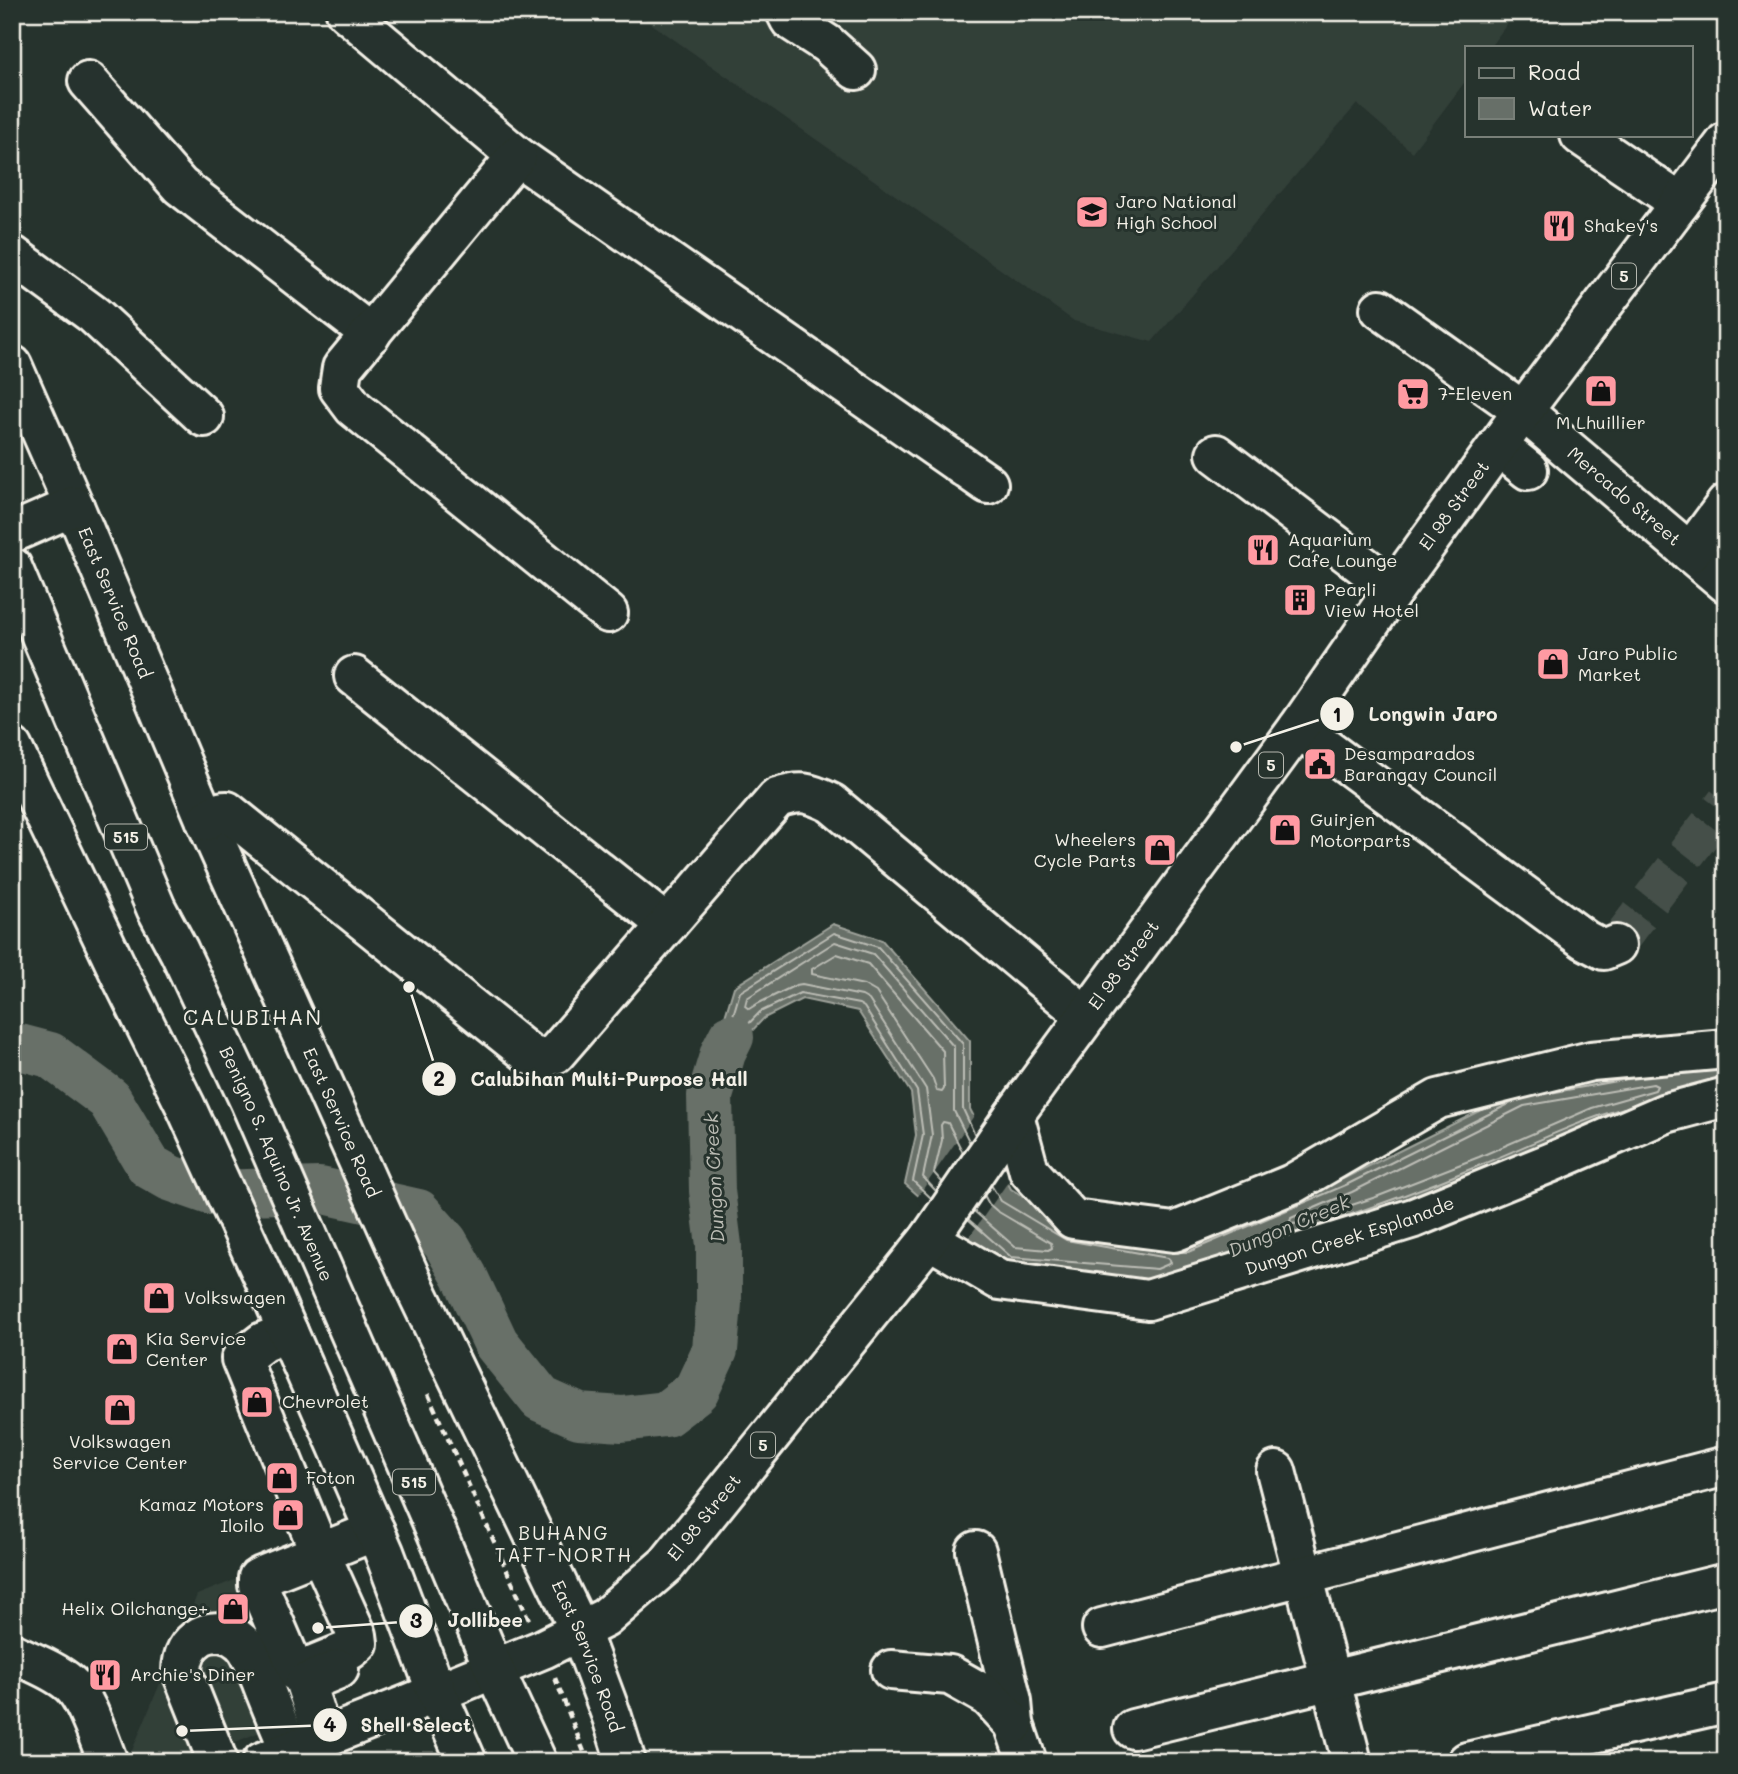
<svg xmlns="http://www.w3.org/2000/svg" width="1738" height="1774" font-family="Mali,sans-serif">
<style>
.built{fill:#333f39}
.water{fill:#676f68;stroke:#9fa39b;stroke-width:2}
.pier{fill:#26332d}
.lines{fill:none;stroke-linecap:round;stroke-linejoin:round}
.shore{stroke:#bcbdb5;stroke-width:2}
.river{stroke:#676f68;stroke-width:46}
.minor-tunnel{stroke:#455049;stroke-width:38;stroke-dasharray:38 19;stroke-linecap:butt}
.minor-casing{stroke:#f4f1e8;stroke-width:44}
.major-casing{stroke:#f4f1e8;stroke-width:44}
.highway-casing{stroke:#f4f1e8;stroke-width:44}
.path{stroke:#f4f1e8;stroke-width:4.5;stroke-dasharray:7 5;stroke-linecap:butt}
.minor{stroke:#26332d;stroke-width:38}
.major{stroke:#26332d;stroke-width:38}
.highway{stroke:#26332d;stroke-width:38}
.labels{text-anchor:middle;stroke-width:6;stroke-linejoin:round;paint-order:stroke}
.shield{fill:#26332d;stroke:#b6b8b0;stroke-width:2}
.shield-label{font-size:16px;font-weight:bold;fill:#f4f1e8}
.poi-label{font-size:18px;fill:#f4f1e8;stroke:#26332d;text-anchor:start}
.street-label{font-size:18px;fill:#f4f1e8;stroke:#26332d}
.water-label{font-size:19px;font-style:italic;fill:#bcbdb5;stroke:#26332d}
.neighbourhood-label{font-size:19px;letter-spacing:2px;fill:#f4f1e8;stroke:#26332d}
.quarter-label{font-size:21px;letter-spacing:2px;fill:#f4f1e8;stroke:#26332d}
.leader{fill:none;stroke:#f4f1e8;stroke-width:2.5}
.callout-dot{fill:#f4f1e8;stroke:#26332d;stroke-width:2.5}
.mark-label{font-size:21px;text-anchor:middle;font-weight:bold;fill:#111}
.callout-label{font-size:19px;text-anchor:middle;font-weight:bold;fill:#f4f1e8;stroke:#26332d;stroke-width:6;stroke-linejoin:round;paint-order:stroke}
</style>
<rect width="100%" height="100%" fill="#26332d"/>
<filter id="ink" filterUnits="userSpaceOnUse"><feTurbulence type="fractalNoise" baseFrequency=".0143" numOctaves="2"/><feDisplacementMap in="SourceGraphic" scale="14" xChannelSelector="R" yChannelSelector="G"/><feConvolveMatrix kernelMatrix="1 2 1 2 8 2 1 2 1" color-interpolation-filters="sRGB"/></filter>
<g filter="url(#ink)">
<g class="built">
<polygon points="635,12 1516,12 1490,47 1467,47 1467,79 1412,152 1357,104 1152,342 1074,321"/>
<polygon points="242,1577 296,1717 187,1762 135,1762 131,1753 197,1595"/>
</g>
<polygon class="water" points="833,924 882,940 970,1041 970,1109 1011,1189 1072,1225 1185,1245 1345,1178 1519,1091 1726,1060 1726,1087 1381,1212 1159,1285 1005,1272 905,1184 916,1135 911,1093 858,1011 802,999 764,1018 731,1053 710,1096 721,1030 734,987"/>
<polygon class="pier" points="976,1113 1010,1179 965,1243 916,1199"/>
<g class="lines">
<g class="shore">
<polygon points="837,954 868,964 943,1051 944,1089 942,1092 937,1091 933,1079 876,992 864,985 812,974 812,969"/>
<polygon points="1653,1084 1657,1086 1655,1090 1592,1108 1479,1157 1376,1197 1294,1224 1290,1222 1291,1218 1352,1192 1524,1106"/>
<polyline points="1550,1093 1633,1078"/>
<polyline points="942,1182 934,1173 942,1140 941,1125 943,1122 948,1123 963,1153"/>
<polyline points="936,1191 923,1177 932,1135 926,1089 869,1000 862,996 802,984 796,985 757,1004 749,1009 745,1006 747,998 835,942 873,954 954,1047 954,1111 970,1143"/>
<polyline points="931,1198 913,1181 923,1135 917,1091 864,1007 859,1004 800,993 760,1012 732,1041 729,1042 726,1039 740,992 834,933 878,947 963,1044 963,1109 975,1135"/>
<polyline points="974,1211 1015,1247 1048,1250 1052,1248 1051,1243 997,1211 989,1204 984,1195"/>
<polyline points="968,1219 1011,1257 1157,1269 1171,1263 1170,1260 1168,1258 1066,1240 1001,1201 991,1185"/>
<path d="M1316,1226C1372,1208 1428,1187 1483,1164C1530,1145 1575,1122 1624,1108"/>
<polyline points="1181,1252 1188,1252 1348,1184 1513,1102"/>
</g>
<polyline class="river" points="12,1045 50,1055 109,1099 149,1166 170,1178 213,1193 320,1190 418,1212 445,1242 465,1277 496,1343 541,1399 579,1416 622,1419 666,1414 696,1391 715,1350 719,1303 719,1245 712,1191 710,1096 723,1053 731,1037"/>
<polyline class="minor-tunnel" points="1616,945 1726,802"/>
<defs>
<g id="minor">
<polyline points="346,12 517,156 988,484"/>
<polyline points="786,12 790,20 827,44 856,70"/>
<polyline points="88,81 180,186 371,334"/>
<polyline points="1580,135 1680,203"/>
<polyline points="517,156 342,368 339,388 354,408 608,613"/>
<polyline points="12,255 94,315 204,417"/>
<path id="s1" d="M1380,309L1523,411L1726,583"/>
<path id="s2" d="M12,365L74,506L206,821L416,1290L580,1631L612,1717L626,1762"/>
<polyline points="1498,446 1528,470"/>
<polyline points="1216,454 1394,589"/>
<polyline points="1690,553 1726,504"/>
<polyline points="354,676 667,925"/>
<polyline points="1298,728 1585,940 1604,950 1616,945"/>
<path d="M206,821C213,815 218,811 227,811L529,1054L540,1059L555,1054L777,798C801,790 808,792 831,803L1086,1016"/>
<polyline points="1014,1115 1029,1171 1073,1219 1174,1232 1292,1184 1438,1099 1591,1061 1726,1049"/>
<path id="s3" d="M929,1239L999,1280L1148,1300L1414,1218L1552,1162L1666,1113L1726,1097"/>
<path d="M288,1332L263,1342L241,1359L320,1553L357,1635L358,1643L350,1650L296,1672L294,1669L258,1585V1578L262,1576C299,1561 337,1546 375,1531"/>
<polyline points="1276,1471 1352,1762"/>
<polyline points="976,1551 1012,1701 1014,1724 1027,1762"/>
<polyline points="1102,1628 1726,1466"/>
<path d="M12,1653C31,1662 54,1670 70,1684C87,1698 99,1740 108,1762"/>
<polyline points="891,1670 950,1675 989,1697 1014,1724"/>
<polyline points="1133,1729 1726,1583"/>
<polyline points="323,1738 305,1683 339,1669"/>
<path d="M218,1762L182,1672C182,1657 187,1644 201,1636C214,1629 230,1632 241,1642C252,1651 255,1668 261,1680C270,1704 280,1727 290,1751"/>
<polyline points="1467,1762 1726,1703"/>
</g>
<g id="major">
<path id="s4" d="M262,1762L409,1704L543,1649L605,1618L667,1564L929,1239L1014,1115L1298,728L1394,589L1523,411L1726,142"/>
</g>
<g id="highway">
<polyline points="12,533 74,506"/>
<path id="s5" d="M12,567L156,908L179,951L250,1102L437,1533L494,1669L537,1762"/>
<polyline points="12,747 121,976 185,1105 274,1300 384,1552 437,1693 467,1762"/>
</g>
</defs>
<use href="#minor" class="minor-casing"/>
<use href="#major" class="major-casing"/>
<use href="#highway" class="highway-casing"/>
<g class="path">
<polyline points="428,1394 530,1622"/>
<polyline points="555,1678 588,1762"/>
</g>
<use href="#minor" class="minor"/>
<use href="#major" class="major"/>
<use href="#highway" class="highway"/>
</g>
</g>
<defs>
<symbol id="school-square" viewBox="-11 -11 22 22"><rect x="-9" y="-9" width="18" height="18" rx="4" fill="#ff9aa2" stroke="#26332d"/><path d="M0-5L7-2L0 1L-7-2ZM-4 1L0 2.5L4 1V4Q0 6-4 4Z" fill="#111"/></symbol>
<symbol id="restaurant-square" viewBox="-11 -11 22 22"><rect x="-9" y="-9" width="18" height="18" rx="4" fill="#ff9aa2" stroke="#26332d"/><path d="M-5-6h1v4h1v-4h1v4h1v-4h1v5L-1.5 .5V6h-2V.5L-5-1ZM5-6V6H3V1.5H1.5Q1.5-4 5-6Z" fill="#111"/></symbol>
<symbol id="shop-square" viewBox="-11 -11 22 22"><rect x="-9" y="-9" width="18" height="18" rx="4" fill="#ff9aa2" stroke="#26332d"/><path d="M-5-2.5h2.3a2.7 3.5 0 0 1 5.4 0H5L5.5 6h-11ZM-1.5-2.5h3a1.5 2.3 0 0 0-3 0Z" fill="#111"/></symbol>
<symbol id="supermarket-square" viewBox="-11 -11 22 22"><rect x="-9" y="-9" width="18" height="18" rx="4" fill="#ff9aa2" stroke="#26332d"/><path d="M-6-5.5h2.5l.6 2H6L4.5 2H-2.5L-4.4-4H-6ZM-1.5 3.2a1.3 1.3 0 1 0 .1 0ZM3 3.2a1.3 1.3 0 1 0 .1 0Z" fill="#111"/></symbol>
<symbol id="building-square" viewBox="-11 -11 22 22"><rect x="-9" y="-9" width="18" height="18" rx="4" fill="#ff9aa2" stroke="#26332d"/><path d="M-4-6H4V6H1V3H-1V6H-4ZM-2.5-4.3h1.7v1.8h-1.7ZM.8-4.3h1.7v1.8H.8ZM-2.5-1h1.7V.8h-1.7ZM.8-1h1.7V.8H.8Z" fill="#111"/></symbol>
<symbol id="civic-square" viewBox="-11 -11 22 22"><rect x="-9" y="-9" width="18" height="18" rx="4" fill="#ff9aa2" stroke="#26332d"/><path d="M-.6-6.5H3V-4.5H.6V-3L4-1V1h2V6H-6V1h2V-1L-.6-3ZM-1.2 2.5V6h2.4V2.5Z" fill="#111"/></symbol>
</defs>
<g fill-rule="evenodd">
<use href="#school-square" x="1073" y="193" width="38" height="38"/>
<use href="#restaurant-square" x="1540" y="207" width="38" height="38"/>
<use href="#shop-square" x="1582" y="372" width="38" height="38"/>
<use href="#supermarket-square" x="1394" y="375" width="38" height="38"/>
<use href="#restaurant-square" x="1244" y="531" width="38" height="38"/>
<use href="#building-square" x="1281" y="581" width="38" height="38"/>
<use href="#shop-square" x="1534" y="645" width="38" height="38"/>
<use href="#civic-square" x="1301" y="745" width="38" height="38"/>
<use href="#shop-square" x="1266" y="811" width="38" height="38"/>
<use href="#shop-square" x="1141" y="831" width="38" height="38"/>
<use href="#shop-square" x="140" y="1279" width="38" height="38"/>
<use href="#shop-square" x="103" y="1330" width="38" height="38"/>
<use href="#shop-square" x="238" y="1383" width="38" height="38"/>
<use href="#shop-square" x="101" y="1391" width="38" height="38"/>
<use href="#shop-square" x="263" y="1459" width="38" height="38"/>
<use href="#shop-square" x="269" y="1496" width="38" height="38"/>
<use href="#shop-square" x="214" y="1590" width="38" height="38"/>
<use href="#restaurant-square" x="86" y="1656" width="38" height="38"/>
</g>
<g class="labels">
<g class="shield">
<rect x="1612" y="263.5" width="24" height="25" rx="5"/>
<rect x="1259" y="752.5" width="24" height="25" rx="5"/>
<rect x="105" y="824.5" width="42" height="25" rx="5"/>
<rect x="751" y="1432.5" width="24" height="25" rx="5"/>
<rect x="393" y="1469.5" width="42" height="25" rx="5"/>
</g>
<g class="shield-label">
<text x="1624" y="282">5</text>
<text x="1271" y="771">5</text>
<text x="126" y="843">515</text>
<text x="763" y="1451">5</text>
<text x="414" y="1488">515</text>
</g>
<g class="poi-label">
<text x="1116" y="208">Jaro National<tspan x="1116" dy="21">High School</tspan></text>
<text x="1584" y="232">Shakey's</text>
<text x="1438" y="400">7-Eleven</text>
<text x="1601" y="429" text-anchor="middle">M Lhuillier</text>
<text x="1288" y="546">Aquarium<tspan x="1288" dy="21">Cafe Lounge</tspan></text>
<text x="1324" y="596">Pearli<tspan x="1324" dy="21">View Hotel</tspan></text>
<text x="1578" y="660">Jaro Public<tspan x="1578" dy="21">Market</tspan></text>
<text x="1344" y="760">Desamparados<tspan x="1344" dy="21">Barangay Council</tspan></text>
<text x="1310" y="826">Guirjen<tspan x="1310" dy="21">Motorparts</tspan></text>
<text x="1136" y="846" text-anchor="end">Wheelers<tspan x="1136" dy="21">Cycle Parts</tspan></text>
<text x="184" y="1304">Volkswagen</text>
<text x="146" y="1345">Kia Service<tspan x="146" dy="21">Center</tspan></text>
<text x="282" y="1408">Chevrolet</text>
<text x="120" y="1448" text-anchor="middle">Volkswagen<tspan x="120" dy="21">Service Center</tspan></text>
<text x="306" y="1484">Foton</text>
<text x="264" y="1511" text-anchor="end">Kamaz Motors<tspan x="264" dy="21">Iloilo</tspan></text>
<text x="208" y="1615" text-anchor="end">Helix Oilchange+</text>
<text x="130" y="1681">Archie's Diner</text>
</g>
<g class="street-label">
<text dy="6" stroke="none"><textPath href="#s1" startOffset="308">Mercado Street</textPath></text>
<text dy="6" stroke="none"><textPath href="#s4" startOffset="1774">El 98 Street</textPath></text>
<text dy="6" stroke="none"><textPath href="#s2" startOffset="259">East Service Road</textPath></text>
<text dy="6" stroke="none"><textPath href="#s4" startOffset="1208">El 98 Street</textPath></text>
<text dy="6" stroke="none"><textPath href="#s2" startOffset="826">East Service Road</textPath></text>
<text dy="6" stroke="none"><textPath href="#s5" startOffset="653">Benigno S. Aquino Jr. Avenue</textPath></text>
<text dy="6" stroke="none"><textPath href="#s3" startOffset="443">Dungon Creek Esplanade</textPath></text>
<text dy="6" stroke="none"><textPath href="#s4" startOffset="514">El 98 Street</textPath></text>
<text dy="6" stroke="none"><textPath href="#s2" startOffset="1414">East Service Road</textPath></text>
</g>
<g class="water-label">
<text transform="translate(714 1178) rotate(-93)" y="7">Dungon Creek</text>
<text transform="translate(1289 1226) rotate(-23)" y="7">Dungon Creek</text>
</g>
<g class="neighbourhood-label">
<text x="564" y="1540">BUHANG<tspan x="564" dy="22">TAFT-NORTH</tspan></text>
</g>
<g class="quarter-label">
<text x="253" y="1025">CALUBIHAN</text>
</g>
</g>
<path class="leader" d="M1236 747L1337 714M409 987L439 1079M318 1628L416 1621M182 1731L330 1725"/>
<g class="callout-dot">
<circle cx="1236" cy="747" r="7"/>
<circle cx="409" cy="987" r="7"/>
<circle cx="318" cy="1628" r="7"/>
<circle cx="182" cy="1731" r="7"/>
<circle cx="1337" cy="714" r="18"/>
<circle cx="439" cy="1079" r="18"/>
<circle cx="416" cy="1621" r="18"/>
<circle cx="330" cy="1725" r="18"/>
</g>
<g class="mark-label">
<text x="1337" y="722">1</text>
<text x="439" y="1086">2</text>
<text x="416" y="1628">3</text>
<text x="330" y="1732">4</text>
</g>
<g class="callout-label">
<text x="1433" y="721">Longwin Jaro</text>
<text x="609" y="1086">Calubihan Multi-Purpose Hall</text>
<text x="485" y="1627">Jollibee</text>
<text x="416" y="1732">Shell Select</text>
</g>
<rect width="1738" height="1774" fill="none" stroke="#26332d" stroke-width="42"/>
<rect x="21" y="21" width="1696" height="1732" fill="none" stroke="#f4f1e8" stroke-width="2.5" filter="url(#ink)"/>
<rect x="1465" y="46" width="228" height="91" fill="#26332d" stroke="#787f78" stroke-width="2"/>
<rect x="1479" y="68" width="35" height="10" fill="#26332d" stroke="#787f78" stroke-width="2"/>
<text x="1528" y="80" font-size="21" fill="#f4f1e8">Road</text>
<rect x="1479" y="98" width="35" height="21" fill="#676f68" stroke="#787f78" stroke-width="2"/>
<text x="1528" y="116" font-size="21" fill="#f4f1e8">Water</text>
</svg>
